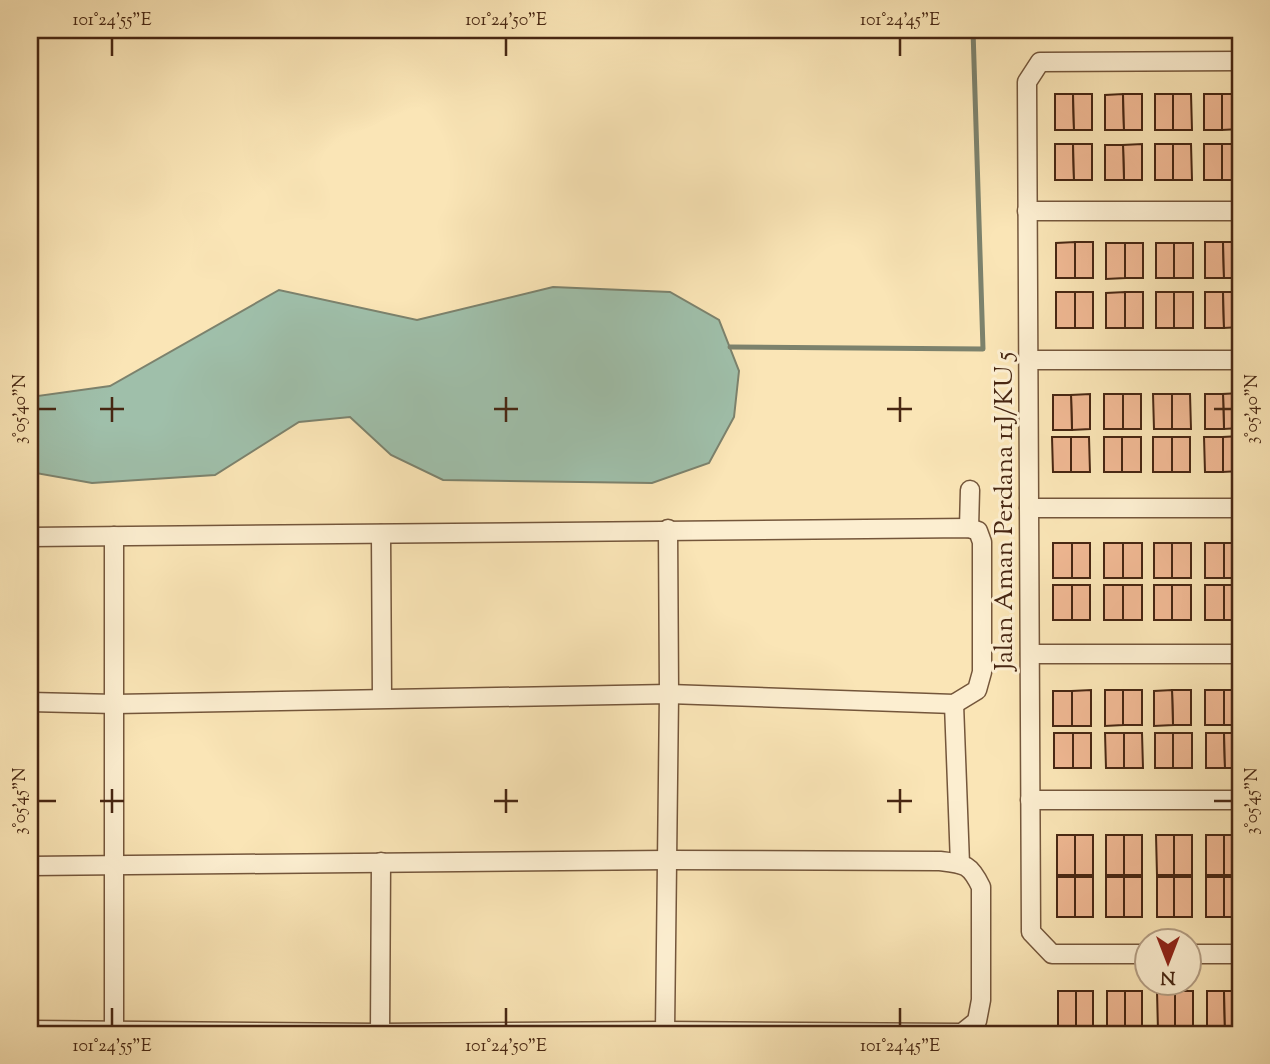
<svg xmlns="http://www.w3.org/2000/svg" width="1270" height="1064" font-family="'Sorts Mill Goudy',serif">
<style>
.water{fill:#9fbfaa;stroke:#7c826d;stroke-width:2}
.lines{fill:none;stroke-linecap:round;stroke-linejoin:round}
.stream{stroke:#7c826d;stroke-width:5}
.building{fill:#f0b893;stroke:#472612;stroke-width:2}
.street-casing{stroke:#74563b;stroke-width:21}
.street{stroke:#fceed0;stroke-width:18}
.ticks{fill:none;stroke:#472612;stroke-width:2.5}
.labels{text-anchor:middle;stroke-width:6;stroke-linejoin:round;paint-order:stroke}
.street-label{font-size:26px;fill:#472612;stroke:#fceed0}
.neatline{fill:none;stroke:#472612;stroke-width:2.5}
.ticks-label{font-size:18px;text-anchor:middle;fill:#472612}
</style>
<rect width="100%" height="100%" fill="#fae5b6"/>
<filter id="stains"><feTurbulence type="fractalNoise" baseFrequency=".00286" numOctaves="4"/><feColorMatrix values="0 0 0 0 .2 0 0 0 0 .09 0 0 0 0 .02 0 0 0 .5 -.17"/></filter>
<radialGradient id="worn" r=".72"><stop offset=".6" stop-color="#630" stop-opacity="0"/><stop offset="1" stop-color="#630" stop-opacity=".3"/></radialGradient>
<polygon class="water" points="553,287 670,292 719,320 739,371 734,417 709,463 652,483 443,480 391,455 350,417 299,422 215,475 92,483 30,472 30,397 110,386 279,290 417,320"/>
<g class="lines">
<polyline class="stream" points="730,347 983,349 973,30"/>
</g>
<g class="building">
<polygon points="1055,94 1073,94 1074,130 1055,130"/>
<polygon points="1073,94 1092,94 1092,130 1074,130"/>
<polygon points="1123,94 1124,130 1105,130 1105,95"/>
<polygon points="1123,94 1142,94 1142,130 1124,130"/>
<rect x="1155" y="94" width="18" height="36"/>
<polygon points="1173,94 1191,94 1192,130 1173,130"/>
<rect x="1204" y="94" width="18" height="36"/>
<polygon points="1222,94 1240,94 1240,129 1222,130"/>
<polygon points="1055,144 1073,144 1074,180 1055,180"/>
<polygon points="1073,144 1092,144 1092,180 1074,180"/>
<polygon points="1142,144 1142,180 1124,180 1123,145"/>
<rect x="1155" y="144" width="18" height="36"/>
<polygon points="1173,144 1191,144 1192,180 1173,180"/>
<rect x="1204" y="144" width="18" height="36"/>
<rect x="1222" y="144" width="18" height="36"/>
<polygon points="1105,145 1123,145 1124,180 1105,180"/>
<rect x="1075" y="242" width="18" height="36"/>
<polygon points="1075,242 1075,278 1056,278 1056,243"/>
<polygon points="1205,242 1223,242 1224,278 1205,278"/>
<polygon points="1223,242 1240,242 1240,278 1224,278"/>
<polygon points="1106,243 1125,243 1125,278 1106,279"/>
<rect x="1125" y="243" width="18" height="35"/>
<rect x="1156" y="243" width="18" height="35"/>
<rect x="1174" y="243" width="19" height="35"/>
<rect x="1056" y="292" width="19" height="36"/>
<rect x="1075" y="292" width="18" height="36"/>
<rect x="1125" y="292" width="18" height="36"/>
<polygon points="1125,292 1125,328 1106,328 1106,293"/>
<rect x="1156" y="292" width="18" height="36"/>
<rect x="1174" y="292" width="19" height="36"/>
<polygon points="1205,292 1223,292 1224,328 1205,328"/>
<polygon points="1223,292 1240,292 1240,327 1224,328"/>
<polygon points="1240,393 1240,428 1224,429 1223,394"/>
<polygon points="1090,394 1090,429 1072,430 1071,395"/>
<rect x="1104" y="394" width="19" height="35"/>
<rect x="1123" y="394" width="18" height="35"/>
<polygon points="1153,394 1172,394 1172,429 1154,429"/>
<polygon points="1172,394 1190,394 1191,429 1172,429"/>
<polygon points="1205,394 1223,394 1224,429 1205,429"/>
<polygon points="1053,395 1071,395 1072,430 1053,430"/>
<polygon points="1240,436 1240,471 1223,472 1223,437"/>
<polygon points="1052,437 1071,437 1071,472 1053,472"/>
<polygon points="1071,437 1089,437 1090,472 1071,472"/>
<rect x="1104" y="437" width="18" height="35"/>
<rect x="1122" y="437" width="19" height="35"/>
<rect x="1153" y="437" width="19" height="35"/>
<rect x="1172" y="437" width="18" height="35"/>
<polygon points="1204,437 1223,437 1223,472 1205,472"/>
<rect x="1053" y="543" width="19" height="35"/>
<rect x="1072" y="543" width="18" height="35"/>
<rect x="1104" y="543" width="19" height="35"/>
<rect x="1123" y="543" width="19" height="35"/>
<rect x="1154" y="543" width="18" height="35"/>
<rect x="1172" y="543" width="19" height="35"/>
<rect x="1205" y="543" width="19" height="35"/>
<rect x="1224" y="543" width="16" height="35"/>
<rect x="1053" y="585" width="19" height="35"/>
<rect x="1072" y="585" width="18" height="35"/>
<rect x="1104" y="585" width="19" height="35"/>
<rect x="1123" y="585" width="19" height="35"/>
<rect x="1154" y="585" width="18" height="35"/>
<rect x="1172" y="585" width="19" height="35"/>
<rect x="1205" y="585" width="19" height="35"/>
<rect x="1224" y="585" width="16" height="35"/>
<polygon points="1091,690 1091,726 1072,726 1072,691"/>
<polygon points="1105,690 1123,690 1123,725 1105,726"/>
<rect x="1123" y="690" width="19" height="35"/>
<polygon points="1172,690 1191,690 1191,725 1173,725"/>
<polygon points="1172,690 1173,725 1154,726 1154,691"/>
<rect x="1205" y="690" width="19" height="35"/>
<rect x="1224" y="690" width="16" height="35"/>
<rect x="1053" y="691" width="19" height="35"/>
<rect x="1054" y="733" width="19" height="35"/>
<rect x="1073" y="733" width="18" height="35"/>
<polygon points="1105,733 1124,733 1124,768 1106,768"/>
<polygon points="1124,733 1142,733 1143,768 1124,768"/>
<rect x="1155" y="733" width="18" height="35"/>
<rect x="1173" y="733" width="19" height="35"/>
<polygon points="1206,733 1224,733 1225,768 1206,768"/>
<polygon points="1224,733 1240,733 1240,768 1225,768"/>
<rect x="1057" y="835" width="18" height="40"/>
<rect x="1075" y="835" width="18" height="40"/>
<rect x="1106" y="835" width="18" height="40"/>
<rect x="1124" y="835" width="18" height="40"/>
<polygon points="1156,835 1174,835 1174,875 1157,875"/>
<rect x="1174" y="835" width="18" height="40"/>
<rect x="1206" y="835" width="18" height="40"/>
<rect x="1224" y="835" width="16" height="40"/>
<rect x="1057" y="877" width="18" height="40"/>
<rect x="1075" y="877" width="18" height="40"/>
<rect x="1106" y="877" width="18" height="40"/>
<rect x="1124" y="877" width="18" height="40"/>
<rect x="1157" y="877" width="17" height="40"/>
<rect x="1174" y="877" width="18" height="40"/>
<rect x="1206" y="877" width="18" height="40"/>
<rect x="1224" y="877" width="16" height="40"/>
<rect x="1058" y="991" width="18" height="40"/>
<rect x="1076" y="991" width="17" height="40"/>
<rect x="1107" y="991" width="18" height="40"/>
<rect x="1125" y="991" width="17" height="40"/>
<polygon points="1157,991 1175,991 1175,1031 1158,1031"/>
<rect x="1175" y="991" width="18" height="40"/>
<polygon points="1207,991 1224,991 1225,1031 1207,1031"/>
<polygon points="1224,991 1240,991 1240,1031 1225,1031"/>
</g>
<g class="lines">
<defs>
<g id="street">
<polyline points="1027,211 1240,211"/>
<polyline points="1028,360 1240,360"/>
<polyline points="1029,508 1240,508"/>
<polyline points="969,528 970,490"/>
<polyline points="381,534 382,698"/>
<polyline points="30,537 969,528 978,531 982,542 982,672 977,690 954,704 669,694 115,704 30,702"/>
<polyline points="1030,654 1240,654"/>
<polyline points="954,704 960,864"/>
<polyline points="1030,800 1240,800"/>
<path d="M30,866L667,860L940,861C965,864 970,864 981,887V1000L977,1021L962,1033L665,1031L380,1033L30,1030"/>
<polyline points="1148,954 1052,954 1031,932 1027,82 1040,62 1240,61"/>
<polyline points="1190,954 1240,954"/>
<polyline points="114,1029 114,536"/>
<polyline points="665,1031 669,694 668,529"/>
<polyline points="380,1034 381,862"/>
</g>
</defs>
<use href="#street" class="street-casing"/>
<use href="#street" class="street"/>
</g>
<path class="ticks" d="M112,38V56M506,38V56M900,38V56M112,397V422M506,397V422M900,397V422M38,409H56M100,409H124M494,409H518M887,409H912M1214,409H1232M112,789V813M506,789V813M900,789V813M38,801H56M100,801H124M494,801H518M887,801H912M1214,801H1232M112,1008V1026M506,1008V1026M900,1008V1026"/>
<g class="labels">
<g class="street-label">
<text transform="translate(1003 511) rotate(-90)" y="9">Jalan Aman Perdana 11J/KU 5</text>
</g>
</g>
<rect width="1270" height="1064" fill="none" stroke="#fae5b6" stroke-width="77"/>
<g transform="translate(1168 962) rotate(180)"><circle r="33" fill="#fceed0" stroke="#b49e84" stroke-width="2"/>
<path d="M0-5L12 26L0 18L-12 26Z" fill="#8f2418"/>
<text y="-10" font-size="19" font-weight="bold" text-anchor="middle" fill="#472612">N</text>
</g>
<rect x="38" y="38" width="1194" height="988" class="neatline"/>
<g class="ticks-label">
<text x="112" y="25">101°24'55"E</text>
<text x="506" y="25">101°24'50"E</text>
<text x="900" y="25">101°24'45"E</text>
<text transform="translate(1251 409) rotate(-90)" y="6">3°05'40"N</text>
<text transform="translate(19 409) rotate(-90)" y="6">3°05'40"N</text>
<text transform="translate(1251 801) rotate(-90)" y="6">3°05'45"N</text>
<text transform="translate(19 801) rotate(-90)" y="6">3°05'45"N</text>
<text x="112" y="1051">101°24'55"E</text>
<text x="506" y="1051">101°24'50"E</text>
<text x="900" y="1051">101°24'45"E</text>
</g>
<rect width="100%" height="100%" filter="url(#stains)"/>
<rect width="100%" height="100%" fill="url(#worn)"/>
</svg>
